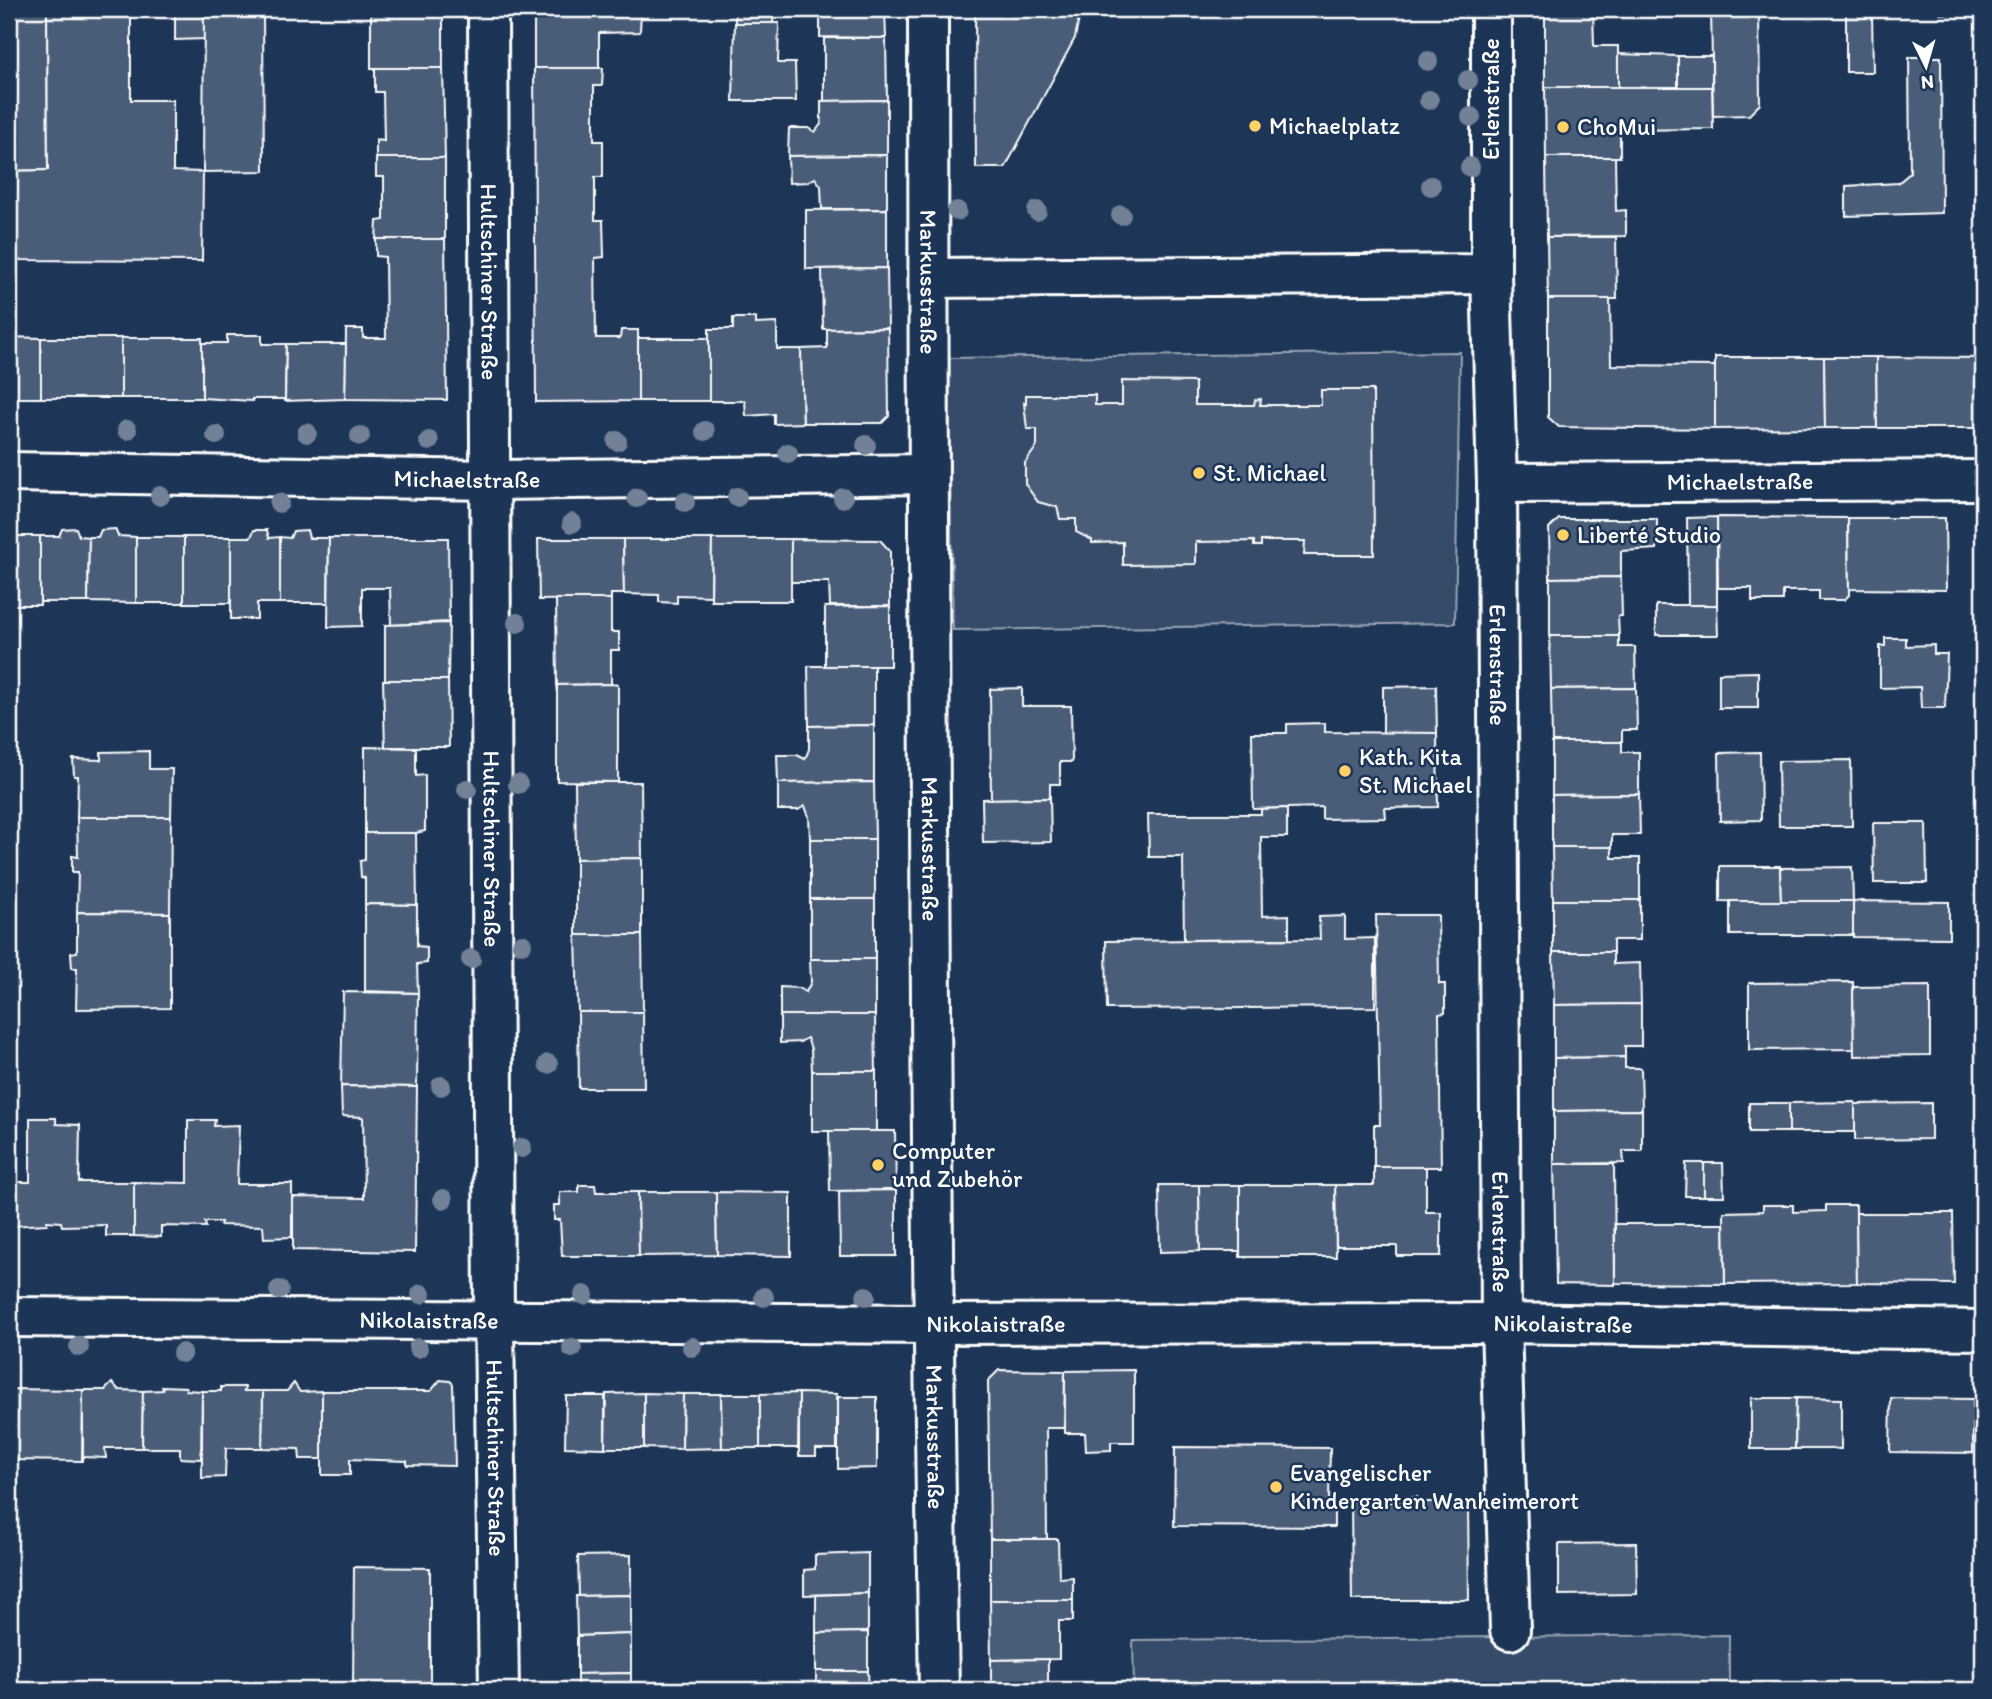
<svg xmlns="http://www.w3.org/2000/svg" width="1992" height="1699" font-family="Itim,sans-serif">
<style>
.green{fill:#364b69;stroke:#9aa5b4;stroke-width:2}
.building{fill:#4a5d79;stroke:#fff;stroke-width:2}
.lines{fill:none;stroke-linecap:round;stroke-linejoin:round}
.minor-casing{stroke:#fff;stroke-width:44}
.minor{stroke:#1d3557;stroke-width:38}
.tree{fill:#738196}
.poi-dot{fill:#ffd166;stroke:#1d3557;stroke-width:2.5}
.labels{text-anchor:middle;stroke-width:5;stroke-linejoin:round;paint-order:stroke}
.street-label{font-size:24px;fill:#fff;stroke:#1d3557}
.poi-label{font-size:24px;fill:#fff;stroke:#1d3557;text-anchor:start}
</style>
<rect width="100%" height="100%" fill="#1d3557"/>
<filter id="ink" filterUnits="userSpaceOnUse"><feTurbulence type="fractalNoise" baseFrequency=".0143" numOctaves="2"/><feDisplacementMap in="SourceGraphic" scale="14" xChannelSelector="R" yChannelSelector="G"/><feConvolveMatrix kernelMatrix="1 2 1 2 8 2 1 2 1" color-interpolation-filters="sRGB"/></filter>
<g filter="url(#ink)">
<g class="green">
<polygon points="1460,352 1455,623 953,630 948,358"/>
<polygon points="1729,1635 1729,1690 1134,1690 1133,1640"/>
</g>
<g class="building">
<polygon points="9,9 47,9 48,170 9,171"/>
<polygon points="47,9 131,9 131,100 173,100 173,171 203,172 202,261 9,260 9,171 48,170"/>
<polygon points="175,9 204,9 204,39 175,40"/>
<polygon points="204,9 263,9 264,171 203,172"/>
<polygon points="263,9 364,9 364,10"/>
<rect x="371" y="9" width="72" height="59"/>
<polygon points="534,9 641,9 640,32 599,33 599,68 534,68"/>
<polygon points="735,9 774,9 773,23 735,23"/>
<polygon points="820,9 885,9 886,38 820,37"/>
<polygon points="975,9 1081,9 1075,38 1005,168 976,168"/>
<polygon points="1545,9 1593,9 1594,46 1618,46 1618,87 1545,87"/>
<polygon points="1711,9 1759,9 1760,104 1749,115 1713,116"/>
<rect x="1940" y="9" width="31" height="5"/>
<polygon points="1846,11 1872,11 1873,72 1846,72"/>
<polygon points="735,23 779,23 778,63 795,63 796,101 733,101"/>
<polygon points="824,38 886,38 887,100 824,101"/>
<polygon points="1618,54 1678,56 1678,87 1618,87"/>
<rect x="1678" y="56" width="34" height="31"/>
<polygon points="1909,57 1941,57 1942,213 1846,216 1846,186 1898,183 1910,173"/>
<polygon points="375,68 443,68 445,158 376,158 376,140 384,141 383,92 375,92"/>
<polygon points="534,68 603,68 602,86 594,86 594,141 603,141 603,177 595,177 595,220 603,220 604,257 595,258 596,338 620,338 621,330 638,330 638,401 536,402"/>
<polygon points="1545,87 1712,87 1713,129 1620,130 1620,157 1546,157"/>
<polygon points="887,100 887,155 788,156 789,128 808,128 815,132 821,124 821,101"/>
<polygon points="887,155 887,209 822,209 821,186 815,178 808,182 789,183 788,156"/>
<polygon points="1546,157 1615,157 1616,211 1626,210 1626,236 1547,237"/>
<polygon points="376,158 445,158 445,239 376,239 377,221 384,220 384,177 376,177"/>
<polygon points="887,209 887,268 806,269 806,210"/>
<polygon points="1547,237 1616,237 1617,299 1548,299"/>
<polygon points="376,239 445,239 447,400 345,399 346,329 363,329 363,338 386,338 385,257 376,256"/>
<polygon points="887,268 888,328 823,329 822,269"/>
<polygon points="1548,299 1610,299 1611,365 1715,366 1715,429 1559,427 1548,417"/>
<polygon points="733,318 756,318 756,324 777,323 777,349 801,349 803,423 774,424 774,414 746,416 745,401 709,401 709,329 733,329"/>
<polygon points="888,328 889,416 882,423 803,423 801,349 827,348 827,329"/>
<polygon points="227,335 262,335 262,344 286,344 285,399 252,399 252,401 202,398 202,343 227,343"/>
<polygon points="9,337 41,338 41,398 9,398"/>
<rect x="41" y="338" width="80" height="60"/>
<rect x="121" y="338" width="81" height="60"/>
<rect x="638" y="338" width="71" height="63"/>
<polygon points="286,344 346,344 345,399 285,401"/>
<polygon points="1715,357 1824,357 1825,428 1715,429"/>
<polygon points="1824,357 1876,357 1877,428 1825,428"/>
<polygon points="1876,357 1983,358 1983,428 1877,428"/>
<polygon points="1122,381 1195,382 1195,405 1254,405 1255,400 1261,399 1260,405 1321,405 1321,390 1373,390 1374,555 1304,555 1305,541 1261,541 1261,546 1254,546 1254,541 1196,542 1196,564 1123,565 1123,542 1092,543 1092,540 1076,532 1076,519 1060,519 1057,507 1038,502 1025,484 1025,463 1037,446 1037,429 1027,429 1024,403 1026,404 1026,395 1095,395 1095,405 1122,405"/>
<polygon points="1717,517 1848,518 1849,595 1844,600 1819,600 1819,591 1783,591 1783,601 1752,601 1752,588 1718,588"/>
<polygon points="1717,517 1717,605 1688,605 1687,518"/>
<polygon points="1848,518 1945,518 1946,590 1849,589"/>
<polygon points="1559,519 1657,519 1657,549 1621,551 1621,577 1550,578 1549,528"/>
<polygon points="76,528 79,536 89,537 88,602 40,602 40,536 59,536 62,529"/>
<polygon points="115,529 118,536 136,537 136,603 88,602 89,537 98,537 101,530"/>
<polygon points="254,530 267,530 269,538 280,537 280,603 257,603 257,619 231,619 231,537 251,537"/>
<polygon points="307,530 309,538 329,538 328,603 280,603 280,537 290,538 293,531"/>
<rect x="9" y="536" width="31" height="69"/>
<rect x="136" y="537" width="48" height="66"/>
<rect x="184" y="537" width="47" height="66"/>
<polygon points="329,538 448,538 449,622 391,625 390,588 362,588 362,626 328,627"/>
<polygon points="538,539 623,539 624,594 611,594 611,599 539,600"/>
<polygon points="623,539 712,539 711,596 677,595 677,603 659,602 659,595 624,594"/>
<polygon points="712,539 791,539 791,601 711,601"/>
<polygon points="791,539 880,540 890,551 890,606 830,606 829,582 791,582"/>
<polygon points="1621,577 1622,616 1618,616 1619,636 1550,636 1550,578"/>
<polygon points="556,599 611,599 611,632 619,632 619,650 611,650 611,684 557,685"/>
<polygon points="1656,605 1717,605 1718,635 1656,635"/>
<polygon points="890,606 890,666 825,666 825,607"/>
<polygon points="449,623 448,680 385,680 385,625"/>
<polygon points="1550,636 1619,636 1619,647 1635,647 1636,688 1551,689"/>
<polygon points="1885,638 1906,638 1906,646 1934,645 1934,654 1947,654 1945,708 1921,708 1920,687 1880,688 1880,646 1885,646"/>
<polygon points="808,666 874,666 874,725 809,726"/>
<polygon points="1758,672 1758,708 1719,708 1719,673"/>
<polygon points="383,680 448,680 449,747 385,747"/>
<polygon points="618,684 618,782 557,781 557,685"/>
<polygon points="1436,686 1437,733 1383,734 1383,687"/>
<polygon points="1022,688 1022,706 1071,706 1072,762 1060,762 1060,784 1050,784 1050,798 991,799 990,689"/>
<polygon points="1636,688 1637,730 1622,730 1622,742 1552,742 1551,689"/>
<polygon points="1325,723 1325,732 1437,733 1438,807 1385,808 1386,818 1322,819 1322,807 1253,809 1252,733 1287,733 1287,724"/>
<polygon points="874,725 874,782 778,783 777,755 797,755 805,759 809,749 809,726"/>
<polygon points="1552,742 1622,742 1622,752 1639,752 1639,794 1552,795"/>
<polygon points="365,747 416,748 416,776 425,775 425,831 416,833 365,833"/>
<polygon points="149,751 149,769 172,769 171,817 77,817 78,776 74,776 73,759 101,760 101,752"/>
<polygon points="1760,752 1761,820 1720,821 1719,753"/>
<polygon points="1851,760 1852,826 1779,826 1778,761"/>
<polygon points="575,782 641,782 642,858 576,859"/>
<polygon points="874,782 875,839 810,839 809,817 805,806 798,810 778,810 778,783"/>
<polygon points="1639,794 1640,835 1612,835 1612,847 1552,847 1552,795"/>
<polygon points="1050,798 1051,842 983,843 982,799"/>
<polygon points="1287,808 1287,837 1261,837 1262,916 1289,915 1289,939 1184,940 1183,857 1149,857 1148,814 1261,814 1261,809"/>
<polygon points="77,817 171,817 170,913 77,912 78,872 72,872 72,856 78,857"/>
<polygon points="1873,823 1926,823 1927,883 1874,883"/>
<polygon points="365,833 416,833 417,905 365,904 365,878 361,877 360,861 365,860"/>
<rect x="810" y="839" width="65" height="60"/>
<polygon points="1552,847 1612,847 1612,858 1640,858 1640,900 1553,900"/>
<polygon points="642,858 642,935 576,935 576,859"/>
<polygon points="1720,866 1780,866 1781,902 1720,901"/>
<polygon points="1852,867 1853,901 1781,902 1780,868"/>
<rect x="810" y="899" width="65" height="60"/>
<polygon points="1553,900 1640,900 1640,940 1613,940 1613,952 1553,952"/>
<rect x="1730" y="901" width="123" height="34"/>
<polygon points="1853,901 1949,902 1949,938 1853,937"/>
<polygon points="365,904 417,905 417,946 427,947 427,963 417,964 418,993 365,991"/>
<polygon points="77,912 170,913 170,1008 76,1009 77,968 72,968 71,953 77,952"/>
<polygon points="1376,915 1438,915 1439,984 1445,984 1445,1013 1439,1014 1441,1167 1374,1167 1374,1125 1380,1125"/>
<polygon points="1345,916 1345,939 1375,938 1375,1007 1107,1009 1106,941 1320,939 1319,917"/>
<polygon points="576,935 642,935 643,1012 578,1012"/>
<polygon points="1553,952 1613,952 1613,964 1640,963 1641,1004 1554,1005"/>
<polygon points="810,959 875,959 875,1015 780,1015 780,987 799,988 806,992 811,982"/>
<polygon points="1853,982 1854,1049 1749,1050 1749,983"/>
<polygon points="1930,986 1930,1055 1854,1056 1853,987"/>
<polygon points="343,992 418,993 417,1087 341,1086"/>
<polygon points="1641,1004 1641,1046 1625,1046 1625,1057 1554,1058 1554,1005"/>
<polygon points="578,1012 643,1012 644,1088 579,1088"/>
<polygon points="780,1015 875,1015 876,1071 812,1071 811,1049 807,1038 800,1042 780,1043"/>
<polygon points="1625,1057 1625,1068 1641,1068 1642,1110 1554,1111 1554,1058"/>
<rect x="812" y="1071" width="64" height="60"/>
<polygon points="341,1086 417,1087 415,1252 293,1250 293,1197 364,1198 363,1117 342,1116"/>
<polygon points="1855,1102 1855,1132 1789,1132 1789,1103"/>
<rect x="1749" y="1103" width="40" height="29"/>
<polygon points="1931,1103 1931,1139 1855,1140 1855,1104"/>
<polygon points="1642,1110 1642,1151 1623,1151 1624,1163 1554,1164 1554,1111"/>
<polygon points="30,1118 56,1118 56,1124 80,1125 79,1182 134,1182 134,1236 106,1236 106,1225 62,1226 61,1222 47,1221 47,1224 9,1226 9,1182 30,1182"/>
<polygon points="188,1120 215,1120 214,1126 239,1125 237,1184 292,1184 292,1237 264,1238 263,1226 220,1225 221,1222 205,1222 206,1227 161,1226 161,1237 134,1236 134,1182 188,1183"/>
<polygon points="829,1131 895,1131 896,1190 830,1191"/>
<polygon points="1686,1163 1704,1163 1704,1196 1685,1196"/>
<polygon points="1704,1163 1723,1163 1724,1196 1704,1196"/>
<polygon points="1554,1164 1614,1164 1615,1285 1556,1284"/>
<polygon points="1374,1167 1426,1167 1426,1212 1441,1212 1441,1256 1397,1256 1397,1246 1336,1246 1335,1185 1374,1185"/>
<polygon points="579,1185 595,1185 596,1192 638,1192 639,1256 562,1256 560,1220 554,1220 554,1205 560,1205 560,1192 579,1192"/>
<polygon points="1159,1185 1199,1185 1200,1251 1160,1252"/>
<polygon points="1199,1185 1240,1185 1240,1251 1200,1251"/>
<polygon points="1240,1185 1335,1185 1336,1257 1240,1257"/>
<polygon points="896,1190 896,1256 840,1256 839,1191"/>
<polygon points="638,1192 716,1192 717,1255 639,1256"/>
<polygon points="716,1192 791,1193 791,1256 717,1255"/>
<polygon points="1763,1205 1793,1205 1793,1212 1826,1211 1826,1205 1856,1205 1857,1283 1725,1284 1724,1212 1763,1211"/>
<polygon points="1856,1213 1953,1213 1954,1284 1857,1283"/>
<polygon points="1615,1224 1724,1224 1725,1284 1615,1283"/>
<polygon points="999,1370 1065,1371 1064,1428 1046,1428 1047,1539 990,1539 988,1381"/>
<polygon points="1134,1370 1134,1442 1111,1442 1111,1450 1086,1451 1085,1433 1065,1433 1065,1371"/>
<polygon points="440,1380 450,1381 453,1384 455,1466 407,1465 407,1461 350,1459 350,1475 322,1475 322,1391 431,1391"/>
<polygon points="112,1383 119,1390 143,1391 142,1448 105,1448 106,1458 83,1457 83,1390 105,1390"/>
<polygon points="294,1383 300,1392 322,1391 322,1459 300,1459 299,1449 262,1448 263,1391 287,1391"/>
<polygon points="162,1386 186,1387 186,1390 202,1391 201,1459 180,1458 180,1448 142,1448 143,1391 163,1390"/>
<polygon points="221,1387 245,1387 244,1391 263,1391 262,1448 226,1448 225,1477 202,1478 202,1391 221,1391"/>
<polygon points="9,1389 83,1390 82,1461 9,1460"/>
<polygon points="644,1393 644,1448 605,1448 606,1394"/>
<polygon points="644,1393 683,1394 682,1449 644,1448"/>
<polygon points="799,1393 798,1448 760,1448 760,1394"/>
<polygon points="799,1393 837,1394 837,1449 816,1449 816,1456 799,1456"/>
<polygon points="683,1394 721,1394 722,1448 682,1449"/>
<polygon points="721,1394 760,1394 760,1448 722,1448"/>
<polygon points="566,1396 605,1396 605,1448 565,1447"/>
<polygon points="838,1397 877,1397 877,1468 838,1469"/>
<polygon points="1751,1398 1796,1398 1795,1449 1751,1449"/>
<polygon points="1796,1398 1841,1399 1841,1449 1795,1449"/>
<polygon points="1891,1398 1973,1399 1973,1453 1890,1452"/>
<polygon points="1175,1447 1330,1448 1329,1503 1334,1503 1334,1527 1174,1526"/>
<polygon points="1417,1497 1417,1502 1468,1502 1469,1600 1352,1600 1351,1502 1404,1502 1404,1498"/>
<polygon points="990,1539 1058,1539 1059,1578 1073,1577 1073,1600 990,1600"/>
<polygon points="1636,1543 1637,1594 1559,1595 1559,1544"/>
<polygon points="868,1553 868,1593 804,1595 804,1570 815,1569 815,1555"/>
<polygon points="631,1555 631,1595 579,1596 578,1556"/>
<polygon points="354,1567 430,1568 430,1690 353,1689"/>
<polygon points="868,1593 868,1632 816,1633 816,1595"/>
<polygon points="631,1595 631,1634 577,1636 576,1596"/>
<polygon points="990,1600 1073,1600 1073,1621 1059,1621 1059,1659 991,1660"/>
<polygon points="868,1632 868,1671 816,1671 816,1633"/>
<polygon points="631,1634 631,1673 577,1674 577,1636"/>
<polygon points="1048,1659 1048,1690 991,1690 991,1660"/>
<polygon points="816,1671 868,1671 869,1690 816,1690"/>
<polygon points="631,1673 631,1690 577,1690 577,1674"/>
</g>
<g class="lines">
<defs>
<g id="minor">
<path id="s1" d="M488,9L494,1322L499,1690"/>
<path id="s2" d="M928,9C929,569 929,1130 939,1690"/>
<path id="s3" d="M1491,9V274L1497,483L1501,1323L1510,1630"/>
<polyline points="929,278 1491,274"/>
<path id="s4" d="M9,472L492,480L928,474"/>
<path id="s5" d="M1497,483L1983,480"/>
<path id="s6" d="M9,1317L932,1324L1501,1323L1983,1330"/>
</g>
</defs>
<use href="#minor" class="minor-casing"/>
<use href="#minor" class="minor"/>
</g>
<g class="tree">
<circle cx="1428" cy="61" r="10"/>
<circle cx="1468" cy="80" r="10"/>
<circle cx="1429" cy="100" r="10"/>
<circle cx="1471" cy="117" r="10"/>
<circle cx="1470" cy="167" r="10"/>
<circle cx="1431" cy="186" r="10"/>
<circle cx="957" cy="211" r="10"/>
<circle cx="1037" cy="211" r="10"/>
<circle cx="1121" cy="215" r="10"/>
<circle cx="127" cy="430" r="10"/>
<circle cx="705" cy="431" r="10"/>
<circle cx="307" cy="433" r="10"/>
<circle cx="216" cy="435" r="10"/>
<circle cx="360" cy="436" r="10"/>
<circle cx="429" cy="441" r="10"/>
<circle cx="617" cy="441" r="10"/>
<circle cx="866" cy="445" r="10"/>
<circle cx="788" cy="453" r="10"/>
<circle cx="160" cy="496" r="10"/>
<circle cx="737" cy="497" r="10"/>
<circle cx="637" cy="498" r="10"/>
<circle cx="843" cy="498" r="10"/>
<circle cx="685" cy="502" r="10"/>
<circle cx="279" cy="503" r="10"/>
<circle cx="572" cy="523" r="10"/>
<circle cx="517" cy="623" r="10"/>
<circle cx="518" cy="784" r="10"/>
<circle cx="467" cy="789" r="10"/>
<circle cx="522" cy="944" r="10"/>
<circle cx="471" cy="959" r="10"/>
<circle cx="548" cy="1064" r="10"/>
<circle cx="441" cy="1086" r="10"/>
<circle cx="522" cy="1148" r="10"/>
<circle cx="443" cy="1199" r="10"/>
<circle cx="279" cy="1290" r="10"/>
<circle cx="421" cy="1294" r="10"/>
<circle cx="584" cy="1295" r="10"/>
<circle cx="866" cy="1296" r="10"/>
<circle cx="764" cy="1297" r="10"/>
<circle cx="79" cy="1347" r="10"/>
<circle cx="692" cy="1347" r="10"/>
<circle cx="418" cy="1348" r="10"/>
<circle cx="572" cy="1348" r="10"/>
<circle cx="182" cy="1353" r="10"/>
</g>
</g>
<g class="poi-dot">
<circle cx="1255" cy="126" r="7"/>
<circle cx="1563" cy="127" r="7"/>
<circle cx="1199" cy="473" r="7"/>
<circle cx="1563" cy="535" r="7"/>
<circle cx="1345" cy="771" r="7"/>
<circle cx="878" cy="1165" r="7"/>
<circle cx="1276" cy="1487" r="7"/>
</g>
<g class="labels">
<g class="street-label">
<text transform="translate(1491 99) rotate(-90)" y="8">Erlenstraße</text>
<text dy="8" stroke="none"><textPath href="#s1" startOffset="273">Hultschiner Straße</textPath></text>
<text dy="8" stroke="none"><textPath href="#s2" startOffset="273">Markusstraße</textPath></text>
<text dy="8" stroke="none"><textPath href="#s4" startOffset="458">Michaelstraße</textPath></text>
<text dy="8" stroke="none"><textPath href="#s5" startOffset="243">Michaelstraße</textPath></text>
<text dy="8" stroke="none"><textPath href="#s3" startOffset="656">Erlenstraße</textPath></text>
<text dy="8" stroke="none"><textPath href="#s1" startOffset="840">Hultschiner Straße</textPath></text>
<text dy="8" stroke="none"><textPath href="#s2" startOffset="840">Markusstraße</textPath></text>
<text dy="8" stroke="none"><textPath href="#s3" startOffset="1223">Erlenstraße</textPath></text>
<text dy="8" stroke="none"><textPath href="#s6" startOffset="420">Nikolaistraße</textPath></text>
<text dy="8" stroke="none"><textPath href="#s6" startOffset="987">Nikolaistraße</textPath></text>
<text dy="8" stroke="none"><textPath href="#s6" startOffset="1554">Nikolaistraße</textPath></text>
<text dy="8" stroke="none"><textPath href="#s2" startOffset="1428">Markusstraße</textPath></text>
<text dy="8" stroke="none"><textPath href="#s1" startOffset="1449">Hultschiner Straße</textPath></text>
</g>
<g class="poi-label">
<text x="1269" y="134">Michaelplatz</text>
<text x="1577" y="135">ChoMui</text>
<text x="1213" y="481">St. Michael</text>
<text x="1577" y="543">Liberté Studio</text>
<text x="1359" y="765">Kath. Kita<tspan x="1359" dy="28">St. Michael</tspan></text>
<text x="892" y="1159">Computer<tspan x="892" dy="28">und Zubehör</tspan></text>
<text x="1290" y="1481">Evangelischer<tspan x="1290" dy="28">Kindergarten Wanheimerort</tspan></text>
</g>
</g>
<rect width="1992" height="1699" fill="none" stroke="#1d3557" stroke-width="35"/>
<rect x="18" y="18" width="1957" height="1664" fill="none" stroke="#fff" stroke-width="2.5" filter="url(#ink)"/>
<g transform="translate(1926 66) rotate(175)" stroke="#1d3557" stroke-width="5" paint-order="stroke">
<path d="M0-5L12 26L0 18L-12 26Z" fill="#ffffff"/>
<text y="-10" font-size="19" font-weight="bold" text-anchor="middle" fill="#ffffff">N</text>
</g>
</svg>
